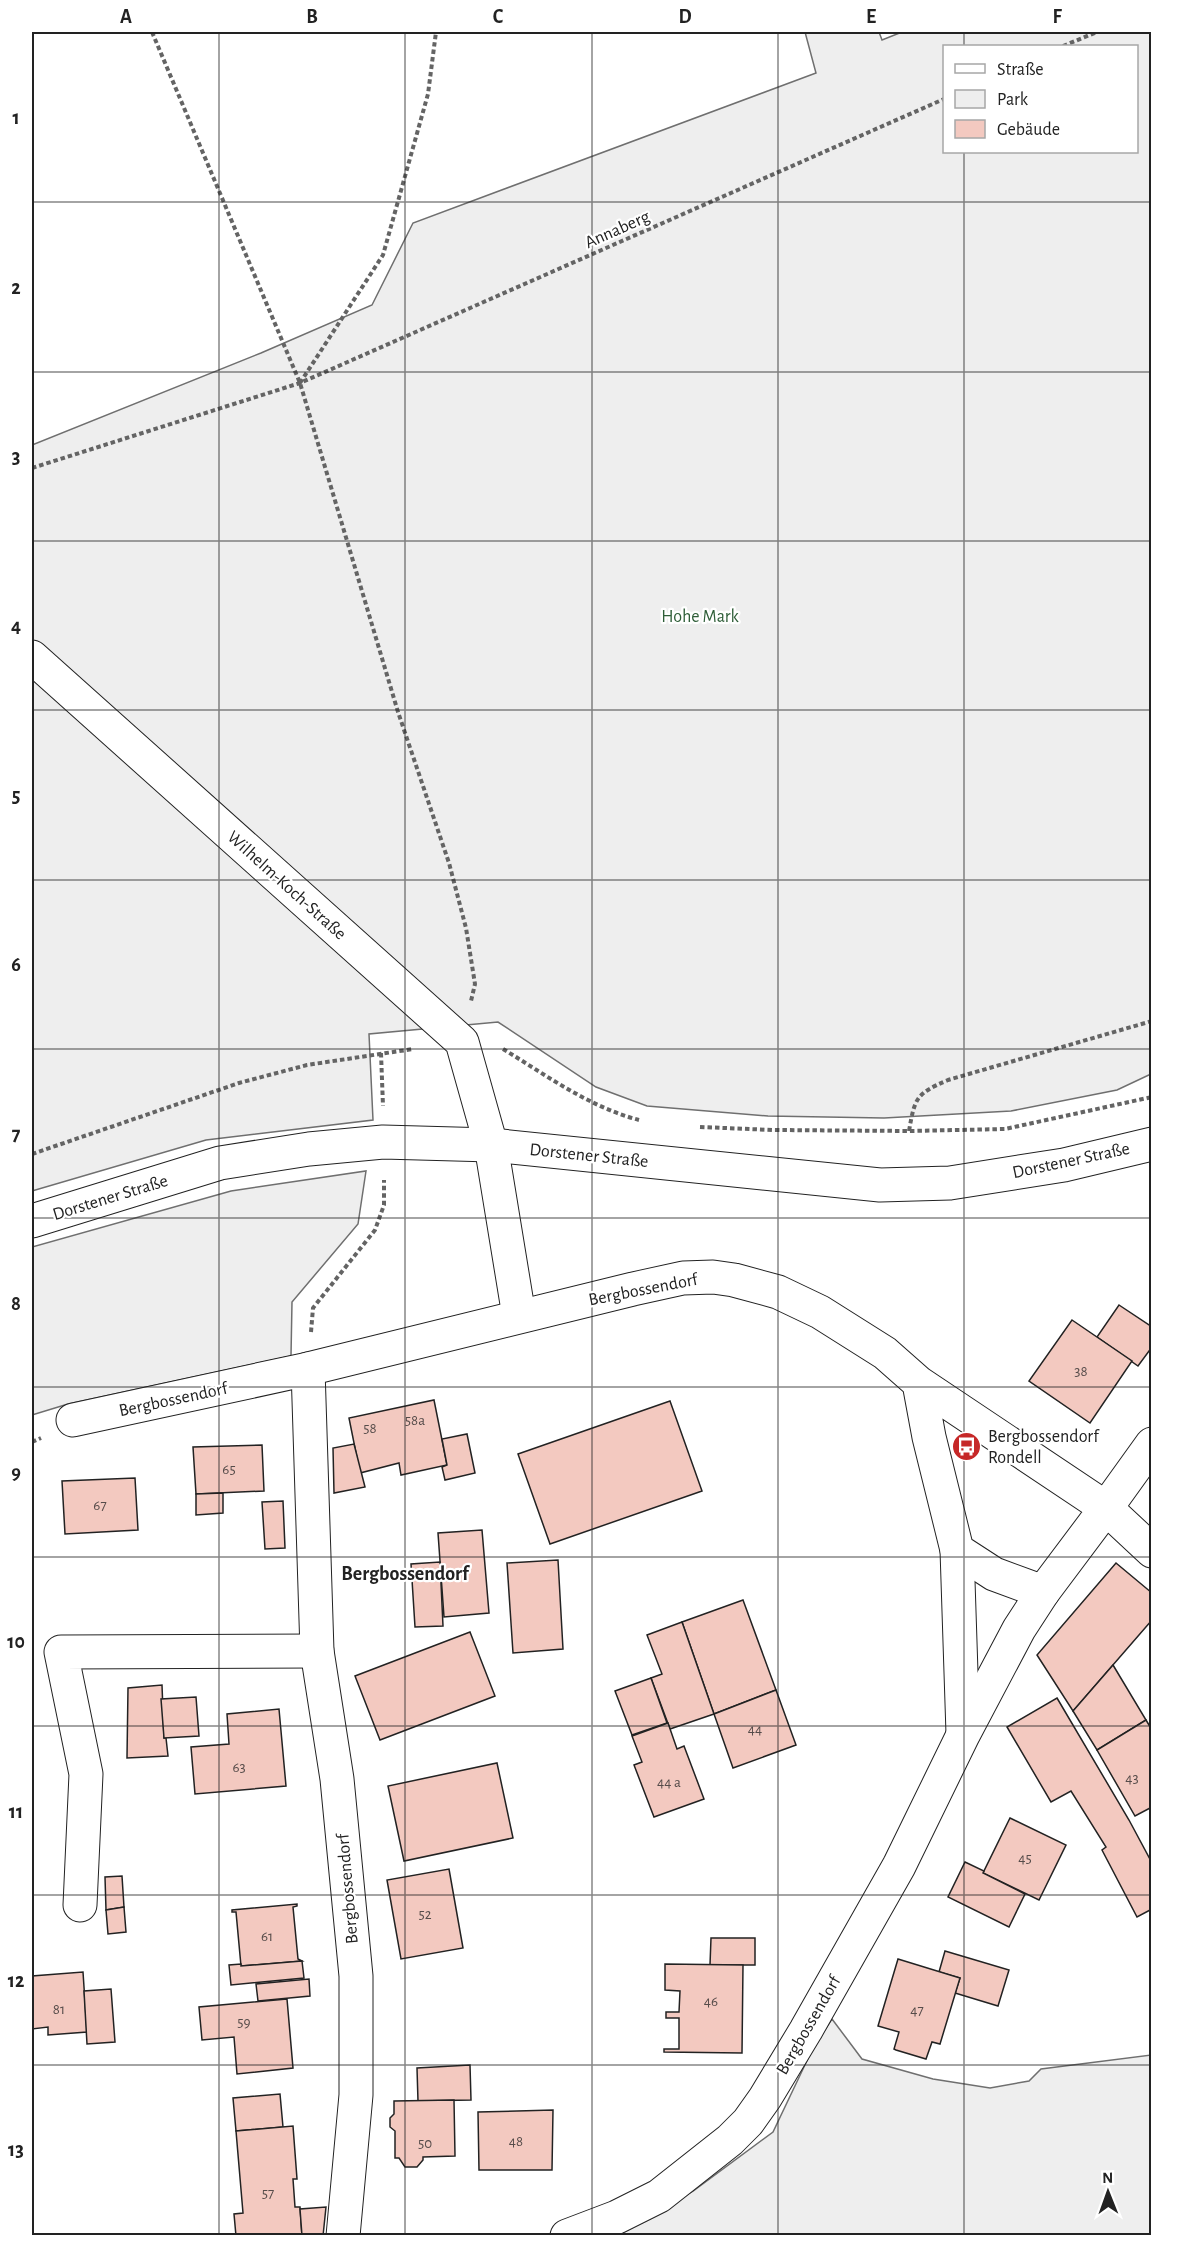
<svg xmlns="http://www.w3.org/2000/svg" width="1183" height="2267" font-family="'Alegreya Sans',sans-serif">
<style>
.green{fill:#eee;stroke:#6f6f6f;stroke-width:1.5;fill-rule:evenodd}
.building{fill:#f3c9c0;stroke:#222;stroke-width:1.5}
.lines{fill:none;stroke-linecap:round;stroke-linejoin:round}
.street-casing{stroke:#222;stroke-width:35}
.secondary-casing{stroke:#222;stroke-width:35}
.path{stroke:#646464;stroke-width:4;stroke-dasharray:4.5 3;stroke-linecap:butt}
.street{stroke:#fff;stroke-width:33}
.secondary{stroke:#fff;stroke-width:33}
.grid{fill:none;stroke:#222;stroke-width:1.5;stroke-opacity:0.55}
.labels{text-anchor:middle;stroke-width:4.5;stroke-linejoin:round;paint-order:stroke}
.number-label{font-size:15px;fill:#564c4a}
.street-label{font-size:18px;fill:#222;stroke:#fff}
.park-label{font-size:18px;fill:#2f5e38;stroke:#fff}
.poi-label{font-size:18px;fill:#222;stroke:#fff;text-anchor:start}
.neighbourhood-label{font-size:20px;font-weight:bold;fill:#222;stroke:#fff}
.neatline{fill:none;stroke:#222;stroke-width:2}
.grid-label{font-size:20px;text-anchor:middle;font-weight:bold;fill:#222}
</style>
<rect width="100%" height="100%" fill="#fff"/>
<g class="green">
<path d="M805,32H879L882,40L902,32H1151V1074L1117,1090L1011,1111L884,1118L768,1116L647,1106L596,1087L498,1022L369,1034L373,1120L206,1140L32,1191V445L261,353L372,305L413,223L816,73ZM944,46H1136V152H944Z"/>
<polygon points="366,1171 358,1224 292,1302 291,1356 68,1404 32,1415 32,1247 231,1191"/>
<polygon points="832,2019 862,2059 933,2079 990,2088 1029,2081 1041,2069 1151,2055 1151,2235 615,2236 693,2191 773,2132 813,2048"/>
</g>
<g class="building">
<polygon points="1119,1305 1152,1327 1152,1347 1138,1366 1097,1337"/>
<polygon points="1072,1320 1132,1361 1090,1423 1029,1381"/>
<polygon points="434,1400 447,1465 401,1475 399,1463 360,1473 349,1418"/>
<polygon points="670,1401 702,1491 550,1544 518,1454"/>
<polygon points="467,1434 475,1473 445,1480 442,1467 447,1465 442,1439"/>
<polygon points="354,1444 365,1487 334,1493 333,1448"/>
<polygon points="262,1445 264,1491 196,1494 193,1447"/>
<polygon points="135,1478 138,1530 65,1534 62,1481"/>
<polygon points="223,1493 223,1513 196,1515 196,1494"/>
<polygon points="283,1501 285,1548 265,1549 262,1502"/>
<polygon points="482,1530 489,1613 444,1617 438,1533"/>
<polygon points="558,1560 563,1649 513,1653 507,1563"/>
<polygon points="440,1562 443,1626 415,1627 411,1564"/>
<polygon points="1116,1563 1152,1593 1152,1620 1073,1711 1037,1655"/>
<polygon points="743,1600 776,1690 714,1714 682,1622"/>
<polygon points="682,1622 714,1714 670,1729 651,1678 662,1674 647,1635"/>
<polygon points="470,1632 495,1696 380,1740 355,1676"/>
<polygon points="1113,1665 1146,1720 1097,1750 1073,1711"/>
<polygon points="651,1678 667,1723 632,1735 615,1691"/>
<polygon points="162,1685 164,1738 166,1738 168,1756 127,1758 128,1688"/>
<polygon points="776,1690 796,1745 733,1768 714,1714"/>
<polygon points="196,1697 199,1736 164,1738 161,1699"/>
<polygon points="1057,1698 1129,1820 1152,1863 1152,1909 1137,1917 1102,1850 1106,1847 1071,1791 1051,1802 1007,1727"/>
<polygon points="279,1709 286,1786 195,1794 191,1747 229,1744 227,1714"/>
<polygon points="1146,1720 1152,1730 1152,1807 1135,1816 1097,1750"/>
<polygon points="668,1723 677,1749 684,1746 704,1799 654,1817 634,1765 642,1762 632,1736"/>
<polygon points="497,1763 513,1838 404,1861 388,1786"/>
<polygon points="1010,1818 1066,1845 1039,1900 983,1873"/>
<polygon points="965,1862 984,1871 983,1873 1025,1894 1009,1927 948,1897"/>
<polygon points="449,1869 463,1948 401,1959 387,1880"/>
<polygon points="122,1876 124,1907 106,1910 105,1877"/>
<polygon points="297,1904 297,1906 293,1907 298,1959 302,1961 241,1966 236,1912 232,1912 232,1910"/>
<polygon points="124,1907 126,1932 108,1934 106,1910"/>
<polygon points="711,1938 755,1938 755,1965 710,1965"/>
<polygon points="945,1951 1009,1970 998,2006 955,1993 960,1978 939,1972"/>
<polygon points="898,1959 960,1978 940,2044 932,2042 926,2059 896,2050 894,2049 899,2032 878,2026"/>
<polygon points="302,1961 304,1978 231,1985 229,1965 241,1964 241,1966"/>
<polygon points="665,1964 743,1965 742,2053 664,2052 664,2049 679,2049 679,2018 666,2018 666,2012 679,2012 680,1991 665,1990"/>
<polygon points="83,1972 87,2032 48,2035 48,2027 32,2029 32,1976"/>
<polygon points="309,1979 310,1996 258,2001 256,1984"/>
<polygon points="111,1989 115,2042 87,2044 84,1991"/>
<polygon points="287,1999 293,2068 237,2074 234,2037 202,2040 199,2007"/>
<polygon points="470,2065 471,2100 418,2101 417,2068"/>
<polygon points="280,2094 283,2127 236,2131 233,2098"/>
<polygon points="454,2100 455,2156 423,2157 423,2160 417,2167 405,2167 399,2158 395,2158 395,2131 390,2127 390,2118 394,2114 394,2101"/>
<polygon points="553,2110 552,2170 479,2170 478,2112"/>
<polygon points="293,2126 297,2179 293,2179 295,2207 300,2207 302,2236 236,2236 234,2214 243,2213 236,2131"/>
<polygon points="326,2207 323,2236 302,2236 300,2209"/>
</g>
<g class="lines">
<defs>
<g id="street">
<polyline points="32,657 462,1042 491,1145 519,1316"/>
<polyline points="308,1369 317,1651 337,1779 356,1976 356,2095 343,2236"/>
<polyline points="73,1420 308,1369 633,1289 683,1278 713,1277 734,1280 778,1292 820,1312 885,1353 919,1383 1106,1508 1043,1592 994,1574 957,1550 929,1437 919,1383"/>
<polyline points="1152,1444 1106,1508 1152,1551"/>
<polyline points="957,1550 963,1734"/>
<polyline points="80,1905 86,1774 61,1652 317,1651"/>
<polyline points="567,2236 617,2217 659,2196 730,2140 748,2122 765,2098 806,2030 899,1866 963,1735 1019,1629 1043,1592"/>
</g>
<polyline id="secondary" points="32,1221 220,1163 309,1149 383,1142 491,1145 880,1185 950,1183 1064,1165 1152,1144"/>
</defs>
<use href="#street" class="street-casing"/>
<use href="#secondary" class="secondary-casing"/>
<g class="path">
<polyline points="152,32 300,383 398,712 449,863 466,928 475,984 471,1001"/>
<polyline points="1063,46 1097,32"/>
<polyline points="300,383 383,255 428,94 436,32"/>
<polyline points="32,468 300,383 944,99"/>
<path d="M503,1049C546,1075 589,1107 639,1120"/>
<polyline points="381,1053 383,1106"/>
<polyline points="700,1127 773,1130 909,1131 1005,1129 1152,1097"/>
<path d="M909,1131C915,1097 916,1094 948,1080L1152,1021"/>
<polyline points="32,1154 239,1083 307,1065 413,1049"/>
<polyline points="311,1332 313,1308 375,1230 384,1205 384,1180"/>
<polyline points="32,1442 41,1438"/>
</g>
<use href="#street" class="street"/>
<use href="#secondary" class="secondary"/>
</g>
<path class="grid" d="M219,32V2236M405,32V2236M592,32V2236M778,32V2236M964,32V46M964,152V2236M32,202H1152M32,372H1152M32,541H1152M32,710H1152M32,880H1152M32,1049H1152M32,1218H1152M32,1387H1152M32,1557H1152M32,1726H1152M32,1895H1152M32,2065H1152"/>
<defs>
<symbol id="bus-disc" viewBox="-11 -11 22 22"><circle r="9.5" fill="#c62828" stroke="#fff"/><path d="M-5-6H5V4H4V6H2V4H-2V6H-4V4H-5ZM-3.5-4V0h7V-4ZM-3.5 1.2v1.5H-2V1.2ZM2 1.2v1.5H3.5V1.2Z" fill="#fff"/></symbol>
</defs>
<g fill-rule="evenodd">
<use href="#bus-disc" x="950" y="1430" width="33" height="33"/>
</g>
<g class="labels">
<g class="number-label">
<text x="1081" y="1376">38</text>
<text x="415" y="1425">58a</text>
<text x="370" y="1433">58</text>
<text x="229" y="1474">65</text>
<text x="100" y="1510">67</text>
<text x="755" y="1734">44</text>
<text x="239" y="1772">63</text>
<text x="1132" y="1783">43</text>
<text x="669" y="1787">44 a</text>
<text x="1025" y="1863">45</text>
<text x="425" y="1919">52</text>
<text x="267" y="1941">61</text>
<text x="711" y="2006">46</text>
<text x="59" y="2014">81</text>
<text x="917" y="2015">47</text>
<text x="244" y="2027">59</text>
<text x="516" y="2146">48</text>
<text x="425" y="2148">50</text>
<text x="268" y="2198">57</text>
</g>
<g class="street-label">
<text transform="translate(617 229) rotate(-24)" y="6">Annaberg</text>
<text transform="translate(287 885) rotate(42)" y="6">Wilhelm-Koch-Straße</text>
<text transform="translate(589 1155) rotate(6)" y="6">Dorstener Straße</text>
<text transform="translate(1071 1160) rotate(-12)" y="6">Dorstener Straße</text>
<text transform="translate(110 1197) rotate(-17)" y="6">Dorstener Straße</text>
<text transform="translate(643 1289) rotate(-11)" y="6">Bergbossendorf</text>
<text transform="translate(173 1399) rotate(-12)" y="6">Bergbossendorf</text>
<text transform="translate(347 1889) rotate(-95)" y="6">Bergbossendorf</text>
<text transform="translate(808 2025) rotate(-60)" y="6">Bergbossendorf</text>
</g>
<g class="park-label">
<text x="700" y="622">Hohe Mark</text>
</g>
<g class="poi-label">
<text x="988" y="1442">Bergbossendorf<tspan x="988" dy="21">Rondell</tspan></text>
</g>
<g class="neighbourhood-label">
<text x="405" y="1580">Bergbossendorf</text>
</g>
</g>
<rect width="1183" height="2267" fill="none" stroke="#ffffff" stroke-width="66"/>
<rect x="943" y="45" width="195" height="108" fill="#ffffff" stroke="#a7a7a7" stroke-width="1.5"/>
<rect x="955" y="64" width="30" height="9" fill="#ffffff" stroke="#a7a7a7" stroke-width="1.5"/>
<text x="997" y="75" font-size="18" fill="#222222">Straße</text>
<rect x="955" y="90" width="30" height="18" fill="#eeeeee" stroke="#a7a7a7" stroke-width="1.5"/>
<text x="997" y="105" font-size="18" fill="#222222">Park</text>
<rect x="955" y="120" width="30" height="18" fill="#f3c9c0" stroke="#a7a7a7" stroke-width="1.5"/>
<text x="997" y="135" font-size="18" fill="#222222">Gebäude</text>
<g transform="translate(1108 2192) rotate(359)" stroke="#ffffff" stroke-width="4.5" paint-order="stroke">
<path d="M0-4.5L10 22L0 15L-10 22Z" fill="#222222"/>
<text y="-9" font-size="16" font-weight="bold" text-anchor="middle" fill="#222222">N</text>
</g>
<rect x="33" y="33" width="1117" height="2201" class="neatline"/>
<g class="grid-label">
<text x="126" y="23">A</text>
<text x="312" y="23">B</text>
<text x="498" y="23">C</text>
<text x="685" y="23">D</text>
<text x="871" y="23">E</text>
<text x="1057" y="23">F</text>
<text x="16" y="124">1</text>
<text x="16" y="294">2</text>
<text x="16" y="463">3</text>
<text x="16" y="632">4</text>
<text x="16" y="802">5</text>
<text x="16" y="971">6</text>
<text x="16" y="1140">7</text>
<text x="16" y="1310">8</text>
<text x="16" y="1479">9</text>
<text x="16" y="1648">10</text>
<text x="16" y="1818">11</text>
<text x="16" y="1987">12</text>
<text x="16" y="2156">13</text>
</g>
</svg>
